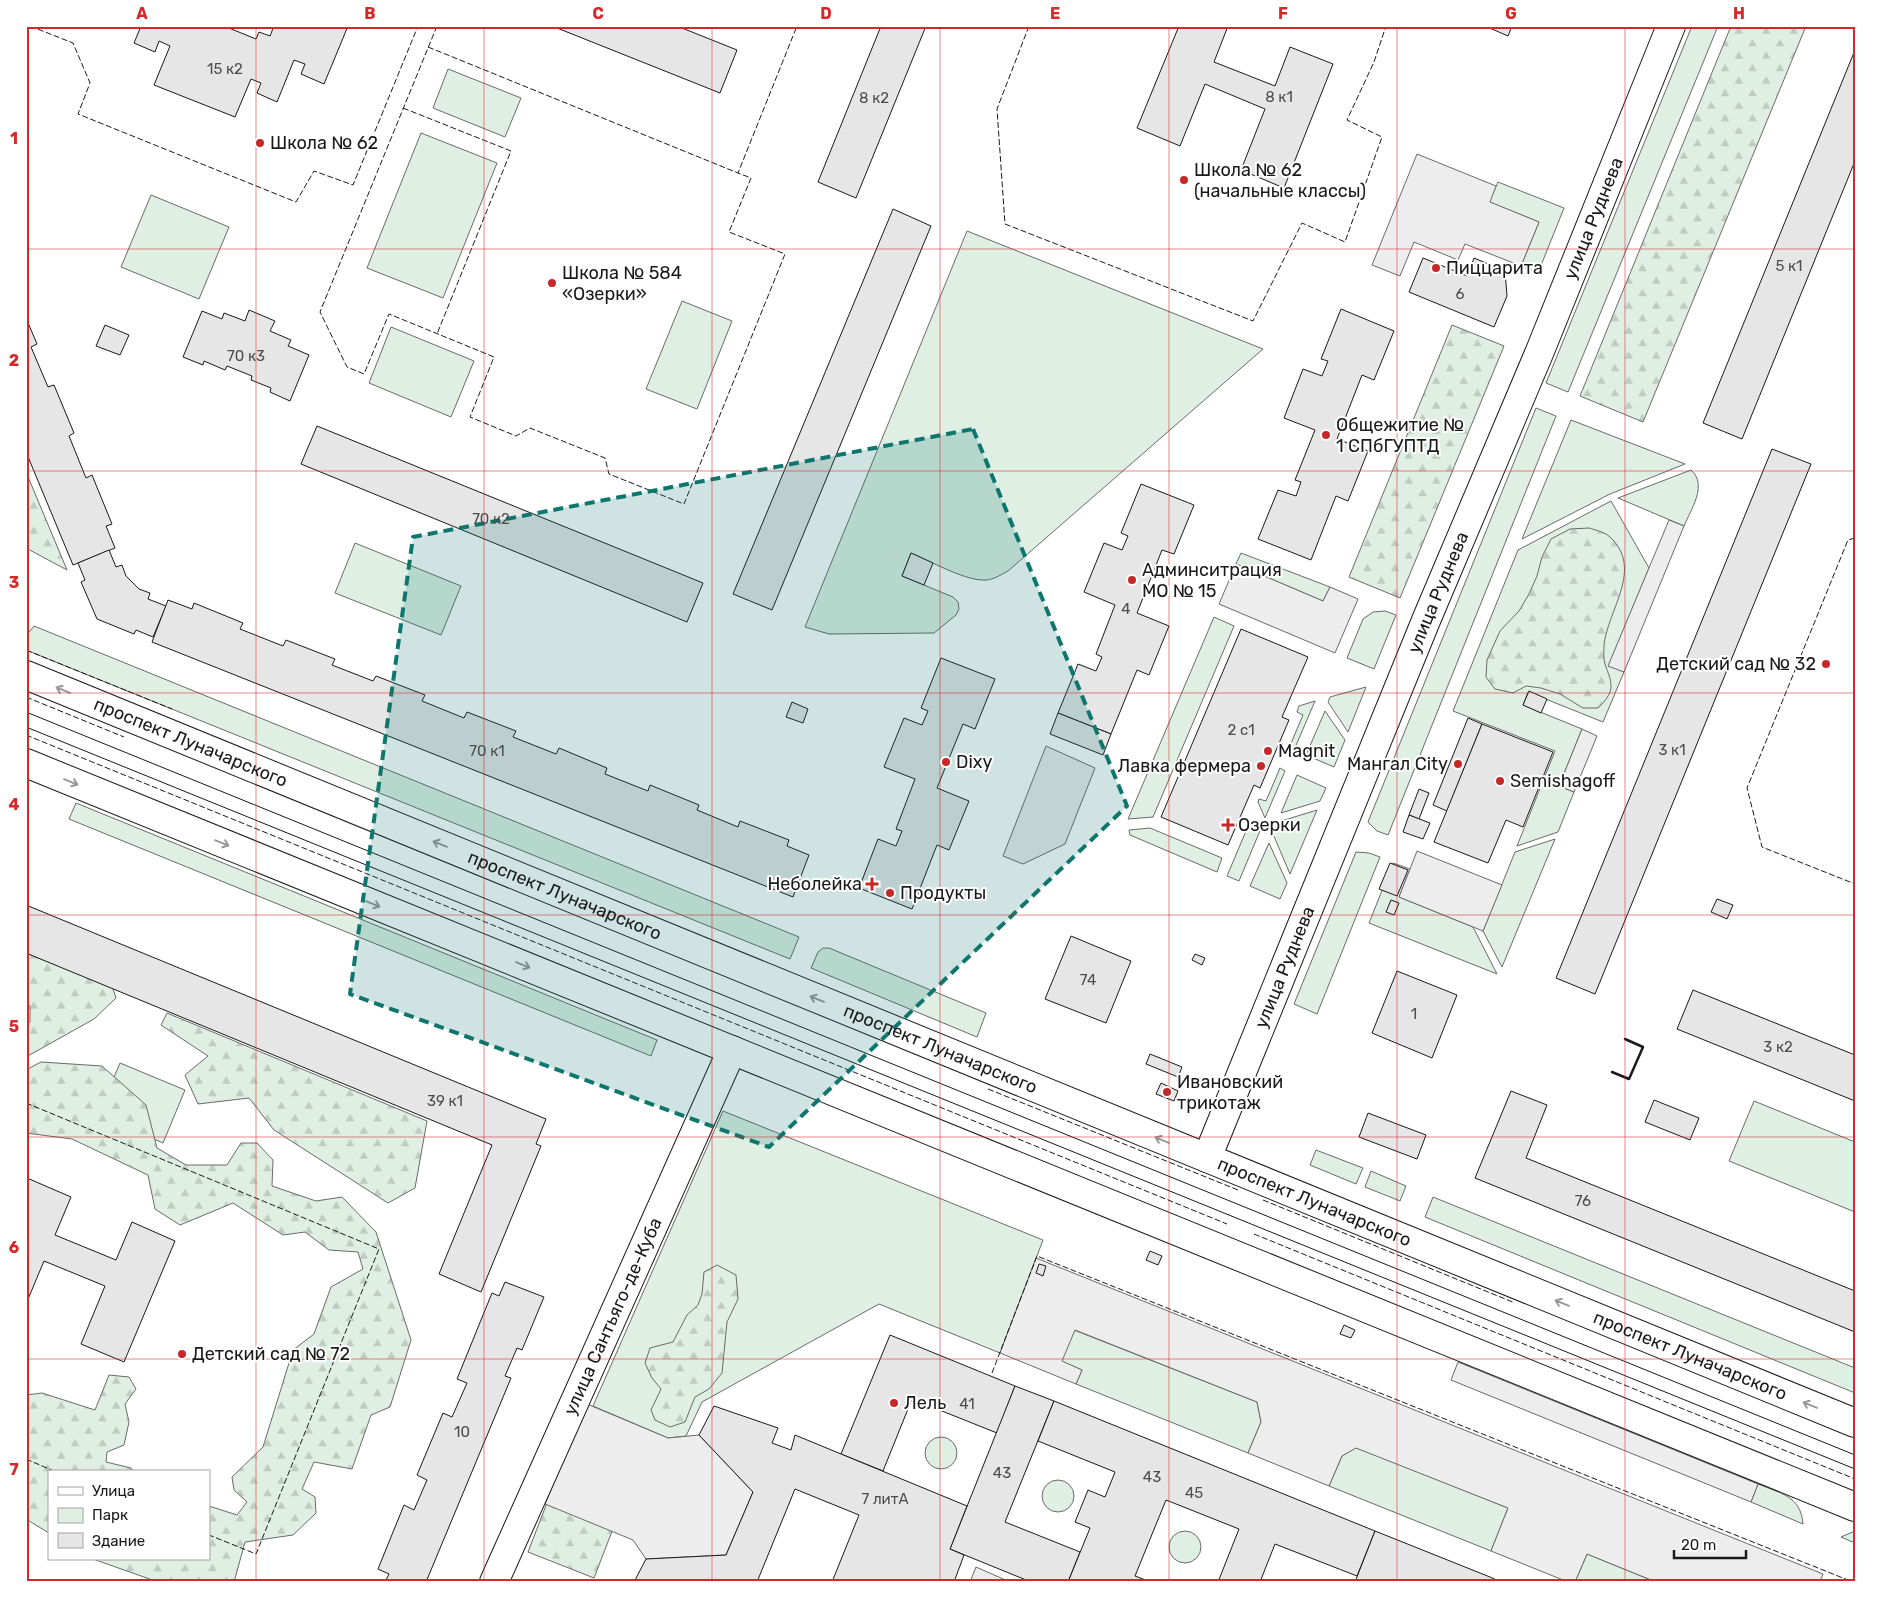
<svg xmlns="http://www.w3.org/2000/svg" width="1881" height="1608" font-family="Rubik,sans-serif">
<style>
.green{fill:#e0efe3;stroke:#6a6a6a}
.forest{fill:url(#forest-firs);stroke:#6a6a6a}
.parking{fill:#ededed;stroke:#6a6a6a}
.building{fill:#e6e6e6;stroke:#1a1a1a}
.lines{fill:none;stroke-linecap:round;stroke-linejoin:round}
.minor-casing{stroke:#1a1a1a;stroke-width:30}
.major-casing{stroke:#1a1a1a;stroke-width:30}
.minor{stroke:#fff;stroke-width:28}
.major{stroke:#fff;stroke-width:28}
.tram{stroke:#1a1a1a;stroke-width:1}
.fence{stroke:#1a1a1a;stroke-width:1;stroke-dasharray:6 2.5;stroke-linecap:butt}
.wall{stroke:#1a1a1a;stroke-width:2.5}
.oneway{stroke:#989898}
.marked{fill:#0f766e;fill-opacity:0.2;stroke:#0f766e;stroke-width:4;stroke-dasharray:10 6;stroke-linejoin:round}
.grid{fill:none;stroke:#d62828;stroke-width:1;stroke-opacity:0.55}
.poi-dot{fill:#c62828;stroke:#fff;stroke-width:2}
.labels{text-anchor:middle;stroke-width:4;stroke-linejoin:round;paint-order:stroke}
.number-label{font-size:15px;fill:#4d4d4d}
.poi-label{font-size:18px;fill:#1a1a1a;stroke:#fff;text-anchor:start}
.street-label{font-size:18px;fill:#1a1a1a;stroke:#fff}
.neatline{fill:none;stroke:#d62828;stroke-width:2}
.grid-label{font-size:16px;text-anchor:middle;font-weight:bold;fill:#d62828}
</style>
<defs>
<pattern id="forest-firs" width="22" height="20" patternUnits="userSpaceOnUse" patternTransform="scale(1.25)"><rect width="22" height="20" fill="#e0efe3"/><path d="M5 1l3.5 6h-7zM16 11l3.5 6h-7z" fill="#c0ccc2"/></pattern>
</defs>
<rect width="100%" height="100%" fill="#fff"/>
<g class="green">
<polygon points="1692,26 1718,26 1568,392 1546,383"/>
<polygon points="448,69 521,98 505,137 433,108"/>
<polygon points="421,133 497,163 443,298 367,268"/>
<polygon points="1498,182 1564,208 1538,273 1521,266 1539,222 1489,202"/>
<polygon points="151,195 229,227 199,299 121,267"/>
<path d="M967,231L1263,349L1008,571C999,576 991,581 982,580C962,579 930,561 911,553L902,576L953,597L958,602L959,609L956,615L934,633L829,634L805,627Z"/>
<polygon points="682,301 732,321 697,409 646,389"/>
<polygon points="391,327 474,361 451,417 369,383"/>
<polygon points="1536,408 1556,416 1388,835 1377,831 1368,822"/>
<polygon points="1571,420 1685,464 1610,494 1522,539"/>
<path d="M1691,470C1708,485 1691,509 1684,526L1618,498Z"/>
<polygon points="1611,501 1649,568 1609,665 1624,672 1603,722 1528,692 1523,705 1582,729 1559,786 1574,792 1558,832 1517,846 1555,751 1453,711 1518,550"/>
<polygon points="355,543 461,586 441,635 335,593"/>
<polygon points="1241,553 1330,587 1323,601 1236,564"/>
<polygon points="1385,611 1396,615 1374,669 1347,658 1363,619 1373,612"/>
<polygon points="1214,617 1234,626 1153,817 1128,819"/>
<polygon points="34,626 799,937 790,959 26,650 26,636"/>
<polygon points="1366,687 1348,732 1328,702 1330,697"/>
<polygon points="1315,701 1294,750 1289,748 1303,715 1297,712 1299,706"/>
<polygon points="1325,711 1345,740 1334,767 1306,755"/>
<polygon points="1280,768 1285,771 1265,818 1258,802 1259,799 1266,801"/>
<polygon points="1297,775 1326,788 1320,801 1281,813"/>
<polygon points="76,803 657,1040 651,1056 69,819"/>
<polygon points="1317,810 1290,874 1273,834 1278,822"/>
<polygon points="1262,826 1239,881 1227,876 1246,831"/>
<polygon points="1150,828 1222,858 1217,872 1130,835 1129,830"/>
<polygon points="1555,839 1502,967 1483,931 1515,852"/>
<polygon points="1269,843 1287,883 1280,899 1250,886"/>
<polygon points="1356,852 1369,853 1380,857 1317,1014 1294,1004"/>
<polygon points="1393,863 1410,869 1399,897 1473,927 1497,974 1369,923"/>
<polygon points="823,948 829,948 986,1013 977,1037 811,968 818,952"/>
<polygon points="120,1063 185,1090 163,1143 98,1115"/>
<polygon points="1754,1101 1855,1142 1855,1212 1729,1161"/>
<polygon points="723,1111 1043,1240 1000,1353 879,1304 702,1402 686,1436 668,1438 593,1406"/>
<polygon points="1316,1150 1363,1168 1356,1184 1310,1165"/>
<polygon points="1371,1171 1406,1186 1400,1201 1365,1187"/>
<polygon points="1433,1197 1855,1368 1855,1393 1425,1217"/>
<polygon points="1074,1330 1257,1402 1261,1422 1248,1453 1076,1384 1082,1370 1061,1361"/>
<circle cx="941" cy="1453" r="16"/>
<polygon points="1356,1447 1508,1508 1491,1551 1329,1486 1342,1456"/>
<circle cx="1058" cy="1496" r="16"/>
<path d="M1758,1484C1780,1493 1801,1496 1803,1524L1751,1502Z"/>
<circle cx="1185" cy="1547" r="16"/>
<polygon points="1855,1531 1855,1543 1841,1537"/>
<polygon points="1587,1554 1656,1582 1575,1582"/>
</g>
<g class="forest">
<polygon points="1731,26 1806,26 1643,422 1580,396"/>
<polygon points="1452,325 1504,346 1400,598 1349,577"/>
<polygon points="26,472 67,570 26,548"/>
<path d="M1589,528C1595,530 1605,532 1610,537C1644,569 1608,609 1604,645C1604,650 1603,658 1605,664C1608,674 1615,685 1608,696C1606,700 1602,704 1598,708H1583L1560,694L1541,688L1526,686L1513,693L1495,689L1486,677L1487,660L1500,631L1519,611L1529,594L1537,576L1542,557L1551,539L1570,529Z"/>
<polygon points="26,953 112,986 116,998 94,1019 26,1057 26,1025 30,1022 30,1006 26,1003"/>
<polygon points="167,1013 427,1121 415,1188 388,1203 274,1130 249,1098 198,1104 185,1075 208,1056 161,1025"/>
<polygon points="41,1062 102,1066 146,1105 157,1148 186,1165 227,1165 241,1143 257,1143 273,1160 272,1186 316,1201 342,1197 376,1232 411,1340 390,1407 371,1415 352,1469 314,1462 302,1489 315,1497 316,1513 293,1535 245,1542 234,1582 158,1582 93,1559 209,1559 209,1506 237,1515 247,1502 234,1490 232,1477 263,1447 293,1350 314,1334 331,1287 363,1269 358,1252 329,1250 305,1232 283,1235 233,1203 180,1225 155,1209 148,1175 72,1139 26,1133 26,1070"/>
<polygon points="717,1265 736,1275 738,1299 727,1322 722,1373 709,1389 695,1397 685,1422 670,1427 655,1420 651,1410 661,1389 652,1378 645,1363 650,1348 673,1342 687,1315 698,1305 702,1294 704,1272"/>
<polygon points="109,1375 129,1377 136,1389 125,1404 129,1422 124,1445 107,1452 106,1462 131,1468 134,1472 49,1472 49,1533 26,1519 26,1395 42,1393 95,1410"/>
<polygon points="550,1495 616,1521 594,1578 528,1552"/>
</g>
<g class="parking">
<polygon points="1417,154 1496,186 1490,202 1539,222 1521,266 1465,244 1458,260 1414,242 1400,276 1372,265"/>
<polygon points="1669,520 1684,526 1624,672 1608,666"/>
<polygon points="1236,564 1323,601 1330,587 1358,599 1335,653 1219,604"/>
<polygon points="1582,729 1597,736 1574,792 1559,786"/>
<polygon points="1046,746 1095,768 1065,844 1023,864 1003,856"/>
<polygon points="1417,851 1502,885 1483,931 1399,897"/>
<polygon points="1036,1258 1823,1574 1820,1582 1656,1582 1587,1554 1575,1582 1568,1582 1491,1551 1508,1508 1356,1448 1342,1456 1329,1486 1248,1453 1261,1422 1257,1402 1075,1330 1062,1361 1082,1370 1076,1384 1000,1353"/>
<polygon points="1458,1362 1758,1484 1751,1502 1451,1380"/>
<polygon points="587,1404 668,1438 699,1435 753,1492 726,1555 646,1559 633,1540 545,1504"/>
<polygon points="976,1567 1010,1582 970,1582"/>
</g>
<g class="building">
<polygon points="141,26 224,26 256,39 259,32 270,36 274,26 348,26 324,84 301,74 305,64 294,60 277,102 257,93 261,83 251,79 235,117 154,85 170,46 159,41 155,52 134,43"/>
<polygon points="552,26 677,26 737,50 720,93"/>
<polygon points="881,26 926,26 856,198 818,182"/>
<polygon points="1179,26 1228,26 1214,62 1275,86 1290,47 1333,64 1284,188 1241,170 1265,109 1205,84 1180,146 1137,128"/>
<polygon points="1485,26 1512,26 1508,36"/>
<polygon points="1855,50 1855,161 1742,439 1703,423"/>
<polygon points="893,209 931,226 772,610 733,594"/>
<polygon points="1423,258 1467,276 1474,258 1505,271 1507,296 1494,327 1409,292"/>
<polygon points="1341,309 1394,331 1374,380 1362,375 1337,439 1368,451 1348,501 1336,496 1311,560 1258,539 1278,490 1296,496 1301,482 1295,480 1315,430 1284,418 1303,369 1322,376 1328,361 1321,359"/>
<polygon points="249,310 275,321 270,331 291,340 288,346 309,355 290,401 270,392 271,388 251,380 252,376 227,366 225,370 204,361 203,365 183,357 202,311 222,319 224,313 245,321"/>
<polygon points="26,318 37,344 31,347 48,387 54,385 74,433 69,436 86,478 92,475 112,524 106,526 115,548 73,565 26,452"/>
<polygon points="105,325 129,335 120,355 96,346"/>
<polygon points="317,426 703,583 687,622 301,464"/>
<polygon points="1772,449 1811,464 1595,994 1556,978"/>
<polygon points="1141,484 1194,505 1174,554 1162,550 1137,613 1169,626 1149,675 1137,670 1111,734 1058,713 1078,664 1096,671 1102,657 1096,654 1115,605 1084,592 1104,543 1122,550 1128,536 1121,533"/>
<polygon points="109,550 116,567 122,565 126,576 139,589 150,593 148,599 166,606 153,637 136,630 134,634 97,619 81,582 85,580 78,563"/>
<polygon points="911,553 933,563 924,585 902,576"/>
<polygon points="168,600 192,609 194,603 243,623 240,629 283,646 286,640 335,659 332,665 373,681 376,676 425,695 422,701 464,718 467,712 516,731 513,737 556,754 559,748 607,768 605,774 648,791 650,785 699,805 697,810 738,827 740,821 789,840 787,846 809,855 793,897 152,642"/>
<polygon points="1241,629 1308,657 1282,717 1289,720 1260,788 1254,785 1228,845 1161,817"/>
<polygon points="941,658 995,679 975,729 963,724 937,788 969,801 949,850 937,845 912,909 859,888 878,839 896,846 902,831 896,829 915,779 884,767 904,718 922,725 928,711 921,708"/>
<polygon points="1529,691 1547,699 1541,713 1523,705"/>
<polygon points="792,702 808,709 803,723 786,717"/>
<polygon points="1058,713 1111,734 1103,755 1050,734"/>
<polygon points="1468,718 1482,724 1447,811 1433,805"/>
<polygon points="1482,724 1553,752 1523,827 1506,820 1488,863 1434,842"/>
<polygon points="1419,789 1429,793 1419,819 1409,815"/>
<polygon points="1409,815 1430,823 1423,839 1403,832"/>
<polygon points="1390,863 1408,870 1397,896 1379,889"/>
<polygon points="1717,899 1733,905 1727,919 1711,912"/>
<polygon points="1391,900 1399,903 1394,915 1386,912"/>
<polygon points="26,905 546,1119 536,1144 541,1146 481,1292 439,1274 492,1145 26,953"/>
<polygon points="1071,936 1131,961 1106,1023 1045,999"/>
<polygon points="1195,954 1205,958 1202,965 1192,960"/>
<polygon points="1397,971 1457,995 1432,1058 1372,1033"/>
<polygon points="1693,990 1855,1055 1855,1101 1677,1029"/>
<polygon points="1150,1054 1182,1067 1178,1077 1146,1064"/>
<polygon points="1161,1083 1178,1091 1174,1101 1156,1094"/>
<polygon points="1511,1091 1547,1105 1526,1158 1855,1291 1855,1332 1475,1178"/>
<polygon points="1654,1100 1699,1118 1690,1140 1645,1122"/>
<polygon points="1368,1113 1426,1135 1417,1159 1359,1137"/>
<polygon points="27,1178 71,1197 55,1235 116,1260 132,1222 175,1241 124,1362 81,1344 105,1286 44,1261 26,1304"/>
<polygon points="1150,1251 1162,1256 1158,1265 1146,1260"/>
<polygon points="1039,1264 1046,1266 1043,1276 1036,1273"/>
<polygon points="505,1282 544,1297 522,1350 517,1348 505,1376 511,1378 426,1582 385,1582 389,1574 378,1569 404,1505 414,1510 427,1480 417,1475 443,1413 452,1417 467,1383 457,1379 492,1293 499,1296"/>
<polygon points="1344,1325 1355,1330 1351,1338 1340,1334"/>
<polygon points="890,1335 1015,1386 997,1433 912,1399 883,1471 841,1454"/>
<polygon points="1015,1386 1054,1401 1005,1522 1080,1552 1068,1582 1031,1582 950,1549"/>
<polygon points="1054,1401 1375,1531 1357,1576 1275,1544 1260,1582 1218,1582 1239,1529 1166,1500 1135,1576 1151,1582 1068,1582 1090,1528 1075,1522 1088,1490 1105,1497 1115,1472 1038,1441"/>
<polygon points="714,1406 778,1428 772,1443 791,1450 795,1435 967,1506 950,1549 964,1555 954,1582 832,1582 859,1515 795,1489 757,1582 634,1582 646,1559 726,1555 753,1492 699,1435"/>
<polygon points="1375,1531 1490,1577 1501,1582 1355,1582"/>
</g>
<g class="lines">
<defs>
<g id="minor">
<path id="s1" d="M1207,1158L1427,618L1540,351L1671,26"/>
<path id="s2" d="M494,1582L732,1050"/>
</g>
<g id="major">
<path id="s3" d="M26,675L1855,1423"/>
<polyline points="26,763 1855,1507"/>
</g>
</defs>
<use href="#minor" class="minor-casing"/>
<use href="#major" class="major-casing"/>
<use href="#minor" class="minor"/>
<use href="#major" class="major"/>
<g class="tram">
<polyline points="26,712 1855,1455"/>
<polyline points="26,727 1855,1469"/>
</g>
<g class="fence">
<polyline points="30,26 73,43 90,83 78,114 296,202 314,171 353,185 418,26"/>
<polyline points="437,26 320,312 347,367 364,374 389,314 494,357 470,417 516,436 530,428 605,458 609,474 684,504 785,254 729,232 751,178 738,173 797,26"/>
<polyline points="1029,26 997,109 1005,224 1253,321 1302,223 1345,242 1382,137 1347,120 1374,62 1386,26"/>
<polyline points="428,47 738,173"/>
<polyline points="403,108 511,151 437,334"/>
<polyline points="1855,538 1848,540 1747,788 1762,847 1855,884"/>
<polyline points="26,650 172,709"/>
<polyline points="26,697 124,737"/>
<polyline points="26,735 1227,1224"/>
<polyline points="988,1089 1238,1190"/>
<polyline points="26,1103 379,1249 256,1554 209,1535"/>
<polyline points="1263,1200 1515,1303"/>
<polyline points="1254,1234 1855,1479"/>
<polyline points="992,1373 1037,1256 1853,1582"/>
<polyline points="26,1459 56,1472"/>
</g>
<polyline class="wall" points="1612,1072 1629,1079 1643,1047 1625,1039"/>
</g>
<defs><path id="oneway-shaft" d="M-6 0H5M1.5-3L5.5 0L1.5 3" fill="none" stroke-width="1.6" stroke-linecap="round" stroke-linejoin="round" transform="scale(1.25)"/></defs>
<g class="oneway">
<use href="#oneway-shaft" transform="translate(63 690) rotate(-158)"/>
<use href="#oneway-shaft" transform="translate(71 782) rotate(22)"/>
<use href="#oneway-shaft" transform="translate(222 843) rotate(22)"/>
<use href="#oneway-shaft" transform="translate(440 844) rotate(-158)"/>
<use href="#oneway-shaft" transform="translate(373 904) rotate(22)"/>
<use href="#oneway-shaft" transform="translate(523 965) rotate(22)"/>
<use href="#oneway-shaft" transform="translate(817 999) rotate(-158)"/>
<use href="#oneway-shaft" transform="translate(1162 1140) rotate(-158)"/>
<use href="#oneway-shaft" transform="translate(1562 1303) rotate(-158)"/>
<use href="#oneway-shaft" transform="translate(1810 1405) rotate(-158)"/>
</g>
<path class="marked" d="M973,429L1127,806L769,1147L350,994L413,537Z"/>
<path class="grid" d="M256,26V1582M484,26V1582M712,26V1582M940,26V1582M1169,26V1582M1397,26V1582M1625,26V1582M26,249H1855M26,471H1855M26,693H1855M26,915H1855M26,1137H1855M26,1359H1855"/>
<g class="poi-dot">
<circle cx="260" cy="143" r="5"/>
<circle cx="1184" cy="180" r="5"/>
<circle cx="1436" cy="268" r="5"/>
<circle cx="552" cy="283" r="5"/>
<circle cx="1326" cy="435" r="5"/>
<circle cx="1132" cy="580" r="5"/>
<circle cx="1826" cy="664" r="5"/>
<circle cx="1268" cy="751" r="5"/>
<circle cx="946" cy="762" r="5"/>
<circle cx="1458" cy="764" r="5"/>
<circle cx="1261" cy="766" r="5"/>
<circle cx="1500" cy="781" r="5"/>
<path d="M1225.5 817.5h5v5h5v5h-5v5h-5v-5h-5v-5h5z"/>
<path d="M869.5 876.5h5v5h5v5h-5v5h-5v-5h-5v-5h5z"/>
<circle cx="890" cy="893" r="5"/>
<circle cx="1167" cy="1092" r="5"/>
<circle cx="182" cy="1354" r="5"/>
<circle cx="894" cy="1403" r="5"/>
</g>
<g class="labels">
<g class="number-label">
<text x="225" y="74">15 к2</text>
<text x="1279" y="102">8 к1</text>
<text x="874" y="103">8 к2</text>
<text x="1789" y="271">5 к1</text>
<text x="1460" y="299">6</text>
<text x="246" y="361">70 к3</text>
<text x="491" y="524">70 к2</text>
<text x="1126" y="614">4</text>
<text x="1241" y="735">2 с1</text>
<text x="1672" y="755">3 к1</text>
<text x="487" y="756">70 к1</text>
<text x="1088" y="985">74</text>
<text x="1414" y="1019">1</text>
<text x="1778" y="1052">3 к2</text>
<text x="445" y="1106">39 к1</text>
<text x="1583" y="1206">76</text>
<text x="967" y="1409">41</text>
<text x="462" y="1437">10</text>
<text x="1002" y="1478">43</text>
<text x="1152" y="1482">43</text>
<text x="1194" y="1498">45</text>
<text x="885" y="1504">7 литА</text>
</g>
<g class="poi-label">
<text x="270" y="149">Школа № 62</text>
<text x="1194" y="176">Школа № 62<tspan x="1194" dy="21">(начальные классы)</tspan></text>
<text x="1446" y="274">Пиццарита</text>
<text x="562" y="279">Школа № 584<tspan x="562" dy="21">«Озерки»</tspan></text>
<text x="1336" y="431">Общежитие №<tspan x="1336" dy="21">1 СПбГУПТД</tspan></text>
<text x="1142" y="576">Админситрация<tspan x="1142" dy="21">МО № 15</tspan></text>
<text x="1816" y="670" text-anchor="end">Детский сад № 32</text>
<text x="1278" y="757">Magnit</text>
<text x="956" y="768">Dixy</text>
<text x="1448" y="770" text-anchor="end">Мангал City</text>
<text x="1251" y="772" text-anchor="end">Лавка фермера</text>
<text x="1510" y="787">Semishagoff</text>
<text x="1238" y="831">Озерки</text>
<text x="862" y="890" text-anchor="end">Неболейка</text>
<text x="900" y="899">Продукты</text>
<text x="1177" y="1088">Ивановский<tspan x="1177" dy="21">трикотаж</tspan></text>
<text x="192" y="1360">Детский сад № 72</text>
<text x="904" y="1409">Лель</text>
</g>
<g class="street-label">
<text dy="6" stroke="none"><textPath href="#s1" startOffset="1016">улица Руднева</textPath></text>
<text dy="6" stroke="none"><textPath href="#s1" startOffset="611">улица Руднева</textPath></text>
<text dy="6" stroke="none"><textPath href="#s3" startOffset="178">проспект Луначарского</textPath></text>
<text dy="6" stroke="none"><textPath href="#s3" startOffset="582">проспект Луначарского</textPath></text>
<text dy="6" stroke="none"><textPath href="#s1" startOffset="206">улица Руднева</textPath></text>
<text dy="6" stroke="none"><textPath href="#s3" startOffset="988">проспект Луначарского</textPath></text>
<text dy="6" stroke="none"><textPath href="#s3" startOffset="1392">проспект Луначарского</textPath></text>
<text dy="6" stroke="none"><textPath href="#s2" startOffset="291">улица Сантьяго-де-Куба</textPath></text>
<text dy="6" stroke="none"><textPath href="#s3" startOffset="1798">проспект Луначарского</textPath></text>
</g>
</g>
<rect width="1881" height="1608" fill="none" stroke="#ffffff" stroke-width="55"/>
<rect x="48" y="1470" width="162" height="90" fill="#ffffff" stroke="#a3a3a3"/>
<rect x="58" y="1487" width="25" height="8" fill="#ffffff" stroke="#a3a3a3"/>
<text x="92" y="1496" font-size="15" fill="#1a1a1a">Улица</text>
<rect x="58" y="1508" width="25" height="15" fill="#e0efe3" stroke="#a3a3a3"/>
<text x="92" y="1520" font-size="15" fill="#1a1a1a">Парк</text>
<rect x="58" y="1533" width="25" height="15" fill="#e6e6e6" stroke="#a3a3a3"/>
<text x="92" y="1546" font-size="15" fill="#1a1a1a">Здание</text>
<path d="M1674 1550v8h72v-8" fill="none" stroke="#1a1a1a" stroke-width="2.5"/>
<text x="1681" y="1550" font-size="15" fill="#1a1a1a" stroke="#ffffff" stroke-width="4" paint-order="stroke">20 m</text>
<rect x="28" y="28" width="1826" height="1552" class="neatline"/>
<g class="grid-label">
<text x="142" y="19">A</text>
<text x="370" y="19">B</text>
<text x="598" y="19">C</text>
<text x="826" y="19">D</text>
<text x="1055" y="19">E</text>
<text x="1283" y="19">F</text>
<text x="1511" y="19">G</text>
<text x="1739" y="19">H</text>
<text x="14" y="144">1</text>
<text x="14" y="366">2</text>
<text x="14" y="588">3</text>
<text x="14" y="810">4</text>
<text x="14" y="1032">5</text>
<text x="14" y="1253">6</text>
<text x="14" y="1475">7</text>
</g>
</svg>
